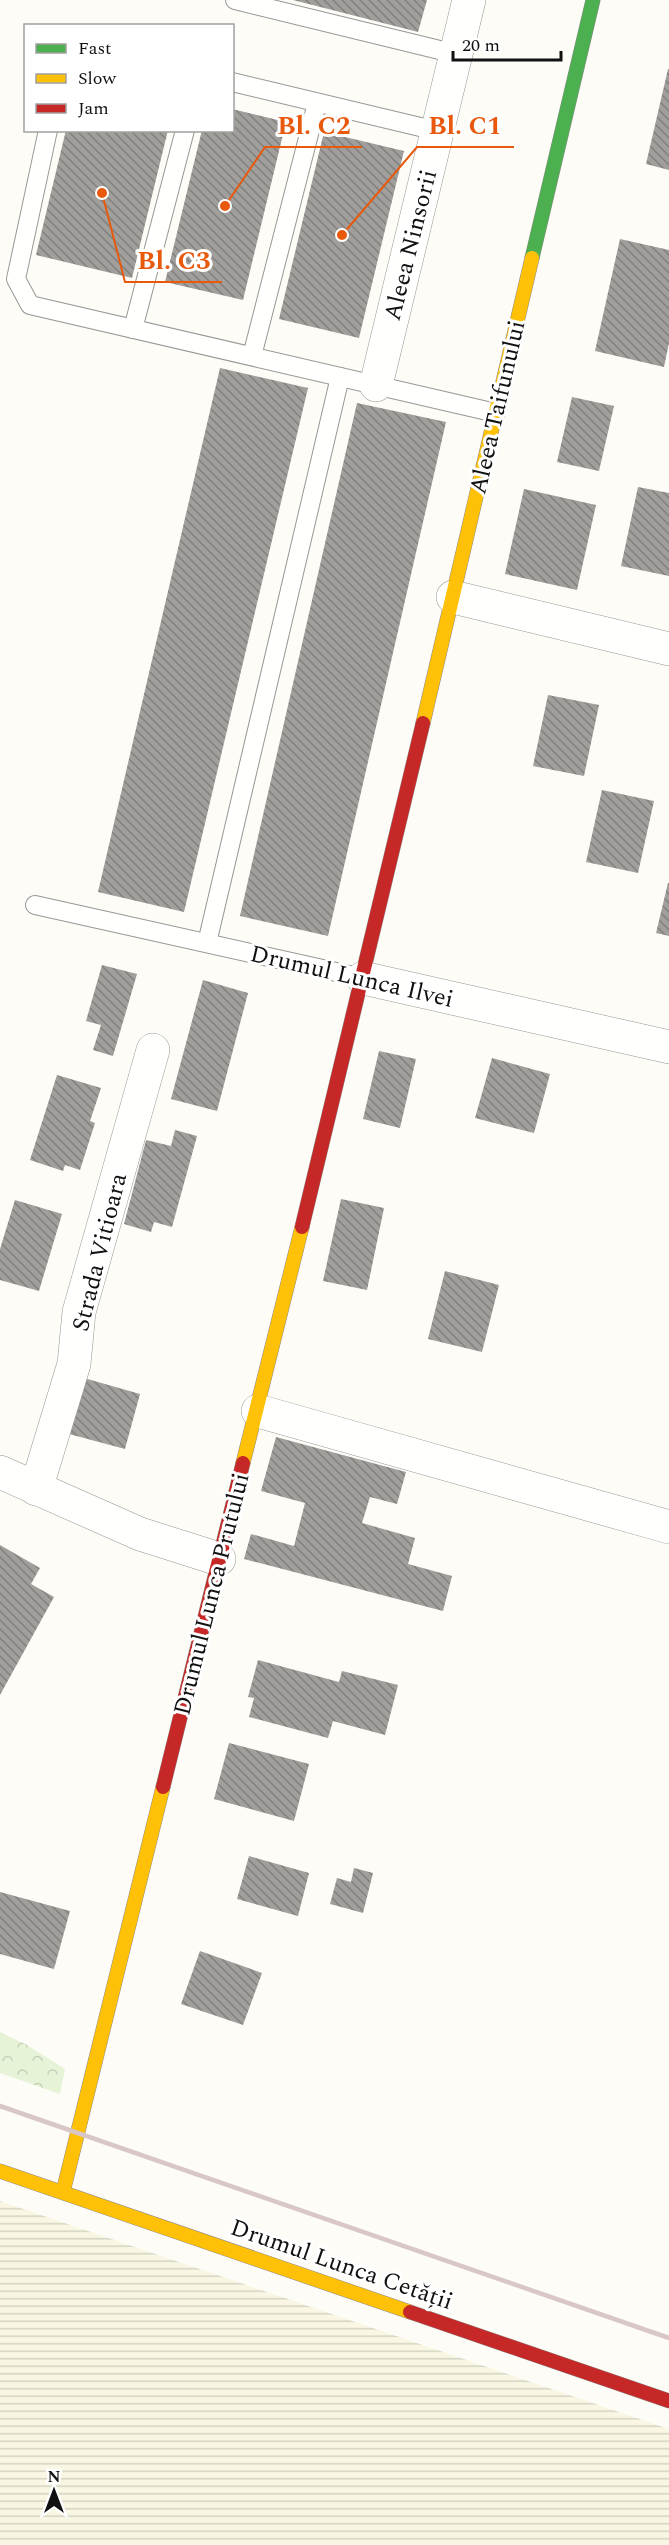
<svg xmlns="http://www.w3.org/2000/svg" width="669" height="2545" font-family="Spectral,serif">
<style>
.farmland{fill:url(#farmland-rules)}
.park{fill:url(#park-crowns)}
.building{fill:url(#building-back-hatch)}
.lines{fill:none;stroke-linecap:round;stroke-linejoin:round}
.lane-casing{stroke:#979795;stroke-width:20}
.street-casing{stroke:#979795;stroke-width:34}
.fast-casing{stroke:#8e8d8b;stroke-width:15}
.slow-casing{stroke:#8e8d8b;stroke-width:15}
.jam-casing{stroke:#8e8d8b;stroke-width:15}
.lane{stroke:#fffffe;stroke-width:18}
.street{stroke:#fffffe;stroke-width:33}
.fast{stroke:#4caf50;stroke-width:14}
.slow{stroke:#ffc107;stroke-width:14}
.jam{stroke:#c62828;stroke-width:14}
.rail{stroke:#d9c6c7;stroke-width:4.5}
.labels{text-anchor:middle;stroke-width:6;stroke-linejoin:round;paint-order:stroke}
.street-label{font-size:24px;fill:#111;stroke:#fff}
.leader{fill:none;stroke:#e8590c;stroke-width:2}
.callout-dot{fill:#e8590c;stroke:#fff;stroke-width:2}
.callout-label{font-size:26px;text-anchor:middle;font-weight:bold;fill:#e8590c;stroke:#fff;stroke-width:6;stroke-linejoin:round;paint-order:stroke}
</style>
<defs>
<pattern id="farmland-rules" width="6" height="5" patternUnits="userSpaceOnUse" patternTransform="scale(1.5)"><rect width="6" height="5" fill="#f9f7e4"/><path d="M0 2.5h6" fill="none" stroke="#d4d3c3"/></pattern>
<pattern id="park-crowns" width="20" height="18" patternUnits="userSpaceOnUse" patternTransform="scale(1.5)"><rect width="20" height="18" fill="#e7f3d7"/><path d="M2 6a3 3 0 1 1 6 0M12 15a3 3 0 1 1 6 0" fill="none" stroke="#c5cfb8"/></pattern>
<pattern id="building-back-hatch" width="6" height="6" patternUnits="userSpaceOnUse" patternTransform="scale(1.5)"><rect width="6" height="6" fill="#a19f9c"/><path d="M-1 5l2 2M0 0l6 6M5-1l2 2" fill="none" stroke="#82807e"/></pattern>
</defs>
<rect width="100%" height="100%" fill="#fdfcf7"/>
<polygon class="farmland" points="0,2201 669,2429 669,2545 0,2545"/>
<polygon class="park" points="0,2032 27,2045 65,2069 60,2094 0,2073"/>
<g class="building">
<polygon points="293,0 427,0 418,32"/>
<polygon points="668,69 669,69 669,170 646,164"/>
<polygon points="232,109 286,122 243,300 165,282 202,130 232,130"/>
<polygon points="66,130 168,130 132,278 36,255"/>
<polygon points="324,132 404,151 359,338 279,319"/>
<polygon points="620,239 669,250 669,343 664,367 595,351"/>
<polygon points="220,368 308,388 184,912 98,892"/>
<polygon points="572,397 614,406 599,471 557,462"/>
<polygon points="357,403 446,422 328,936 240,916"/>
<polygon points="638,487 669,493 669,576 621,566"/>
<polygon points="524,489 596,505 577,590 505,574"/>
<polygon points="548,695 599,705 584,776 533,766"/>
<polygon points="602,790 654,801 638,873 586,862"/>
<polygon points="668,883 669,883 669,936 656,933"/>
<polygon points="102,965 137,974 113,1056 93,1050 101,1025 86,1021"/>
<polygon points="203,980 248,993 217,1111 171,1099"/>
<polygon points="379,1051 416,1059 400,1128 363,1119"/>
<polygon points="492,1058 550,1074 534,1133 475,1118"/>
<polygon points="57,1075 101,1088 90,1121 95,1123 80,1170 65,1165 63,1171 30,1160"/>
<polygon points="175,1130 197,1136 172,1227 154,1222 151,1232 124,1224 146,1140 171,1146"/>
<polygon points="341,1199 384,1208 367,1290 323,1281"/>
<polygon points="15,1200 62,1214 39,1291 0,1280 0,1249"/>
<polygon points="445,1271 499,1285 482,1352 428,1339"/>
<polygon points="84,1378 140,1394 125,1449 69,1434"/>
<polygon points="276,1437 406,1472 397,1504 370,1497 362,1523 415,1538 408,1564 452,1576 443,1611 244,1559 251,1534 294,1546 305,1503 261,1491"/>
<polygon points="0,1545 40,1568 31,1584 54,1597 0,1695"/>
<polygon points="258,1660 339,1682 342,1671 398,1685 385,1735 333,1721 328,1738 249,1717 254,1698 248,1697"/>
<polygon points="229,1743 309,1764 294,1821 214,1799"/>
<polygon points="249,1856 309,1873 298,1916 237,1899"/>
<polygon points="354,1868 373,1873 363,1913 330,1904 337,1878 351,1882"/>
<polygon points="0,1892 70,1911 54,1969 0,1954"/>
<polygon points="200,1951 262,1973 243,2025 181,2004"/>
</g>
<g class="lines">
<defs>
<g id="lane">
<polyline points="235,0 456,54"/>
<polyline points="232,82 437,131"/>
<polyline points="48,130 16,279 30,305 496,413"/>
<polyline points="133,329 185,130"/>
<polyline points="252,356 317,103"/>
<polyline points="35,905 363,978"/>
<polyline points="207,943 340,377"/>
</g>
<g id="street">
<polyline points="376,385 469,0"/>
<polyline points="453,597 669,649"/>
<polyline points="363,978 669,1047"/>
<polyline points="258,1411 669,1527"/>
<polyline points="0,1472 140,1534 219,1559"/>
<polyline points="36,1489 74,1364 79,1312 153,1050"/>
</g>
<polyline id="fast" points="532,258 593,0"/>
<g id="slow">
<polyline points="423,723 532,258"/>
<polyline points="243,1463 302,1227"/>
<polyline points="0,2171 410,2312"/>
<polyline points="63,2192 163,1787"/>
</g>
<g id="jam">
<polyline points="302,1227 423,723"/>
<polyline points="163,1787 243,1463"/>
<polyline points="410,2312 669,2401"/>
</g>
</defs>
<use href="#lane" class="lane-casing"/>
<use href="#street" class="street-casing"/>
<use href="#fast" class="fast-casing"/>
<use href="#slow" class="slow-casing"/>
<use href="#jam" class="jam-casing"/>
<use href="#lane" class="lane"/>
<use href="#street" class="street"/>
<use href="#fast" class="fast"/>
<use href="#slow" class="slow"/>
<use href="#jam" class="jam"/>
<polyline class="rail" points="0,2106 669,2338"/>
</g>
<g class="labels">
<g class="street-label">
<text transform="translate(410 245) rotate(-76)" y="8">Aleea Ninsorii</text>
<text transform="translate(497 407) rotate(-77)" y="8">Aleea Taifunului</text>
<text transform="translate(352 976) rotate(13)" y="8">Drumul Lunca Ilvei</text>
<text transform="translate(99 1252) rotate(-76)" y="8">Strada Vitioara</text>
<text transform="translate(211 1594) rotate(-76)" y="8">Drumul Lunca Prutului</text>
<text transform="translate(342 2264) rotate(19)" y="8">Drumul Lunca Cetății</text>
</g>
</g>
<path class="leader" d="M225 206L265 147H362M342 235L417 147H514M102 193L125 282H222"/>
<g class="callout-dot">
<circle cx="225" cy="206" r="6"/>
<circle cx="342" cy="235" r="6"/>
<circle cx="102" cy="193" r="6"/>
</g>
<g class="callout-label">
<text x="314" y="134">Bl. C2</text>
<text x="465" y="134">Bl. C1</text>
<text x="174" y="269">Bl. C3</text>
</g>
<rect x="24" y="24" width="210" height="108" fill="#ffffff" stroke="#a0a0a0" stroke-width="1.5"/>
<rect x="36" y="44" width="30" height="9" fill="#4caf50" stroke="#a0a0a0" stroke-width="1.5"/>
<text x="78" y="54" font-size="18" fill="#111111">Fast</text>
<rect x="36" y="74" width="30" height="9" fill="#ffc107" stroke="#a0a0a0" stroke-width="1.5"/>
<text x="78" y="84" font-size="18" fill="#111111">Slow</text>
<rect x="36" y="104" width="30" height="9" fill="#c62828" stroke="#a0a0a0" stroke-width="1.5"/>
<text x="78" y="114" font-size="18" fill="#111111">Jam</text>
<g transform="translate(54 2491)" stroke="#ffffff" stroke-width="4.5" paint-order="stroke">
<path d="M0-4.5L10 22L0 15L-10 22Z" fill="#111111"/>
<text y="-9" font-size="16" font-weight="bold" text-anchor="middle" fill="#111111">N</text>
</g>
<path d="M453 51v9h108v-9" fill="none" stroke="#111111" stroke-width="3"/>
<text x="462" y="51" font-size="18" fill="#111111" stroke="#ffffff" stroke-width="4.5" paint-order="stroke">20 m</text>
</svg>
